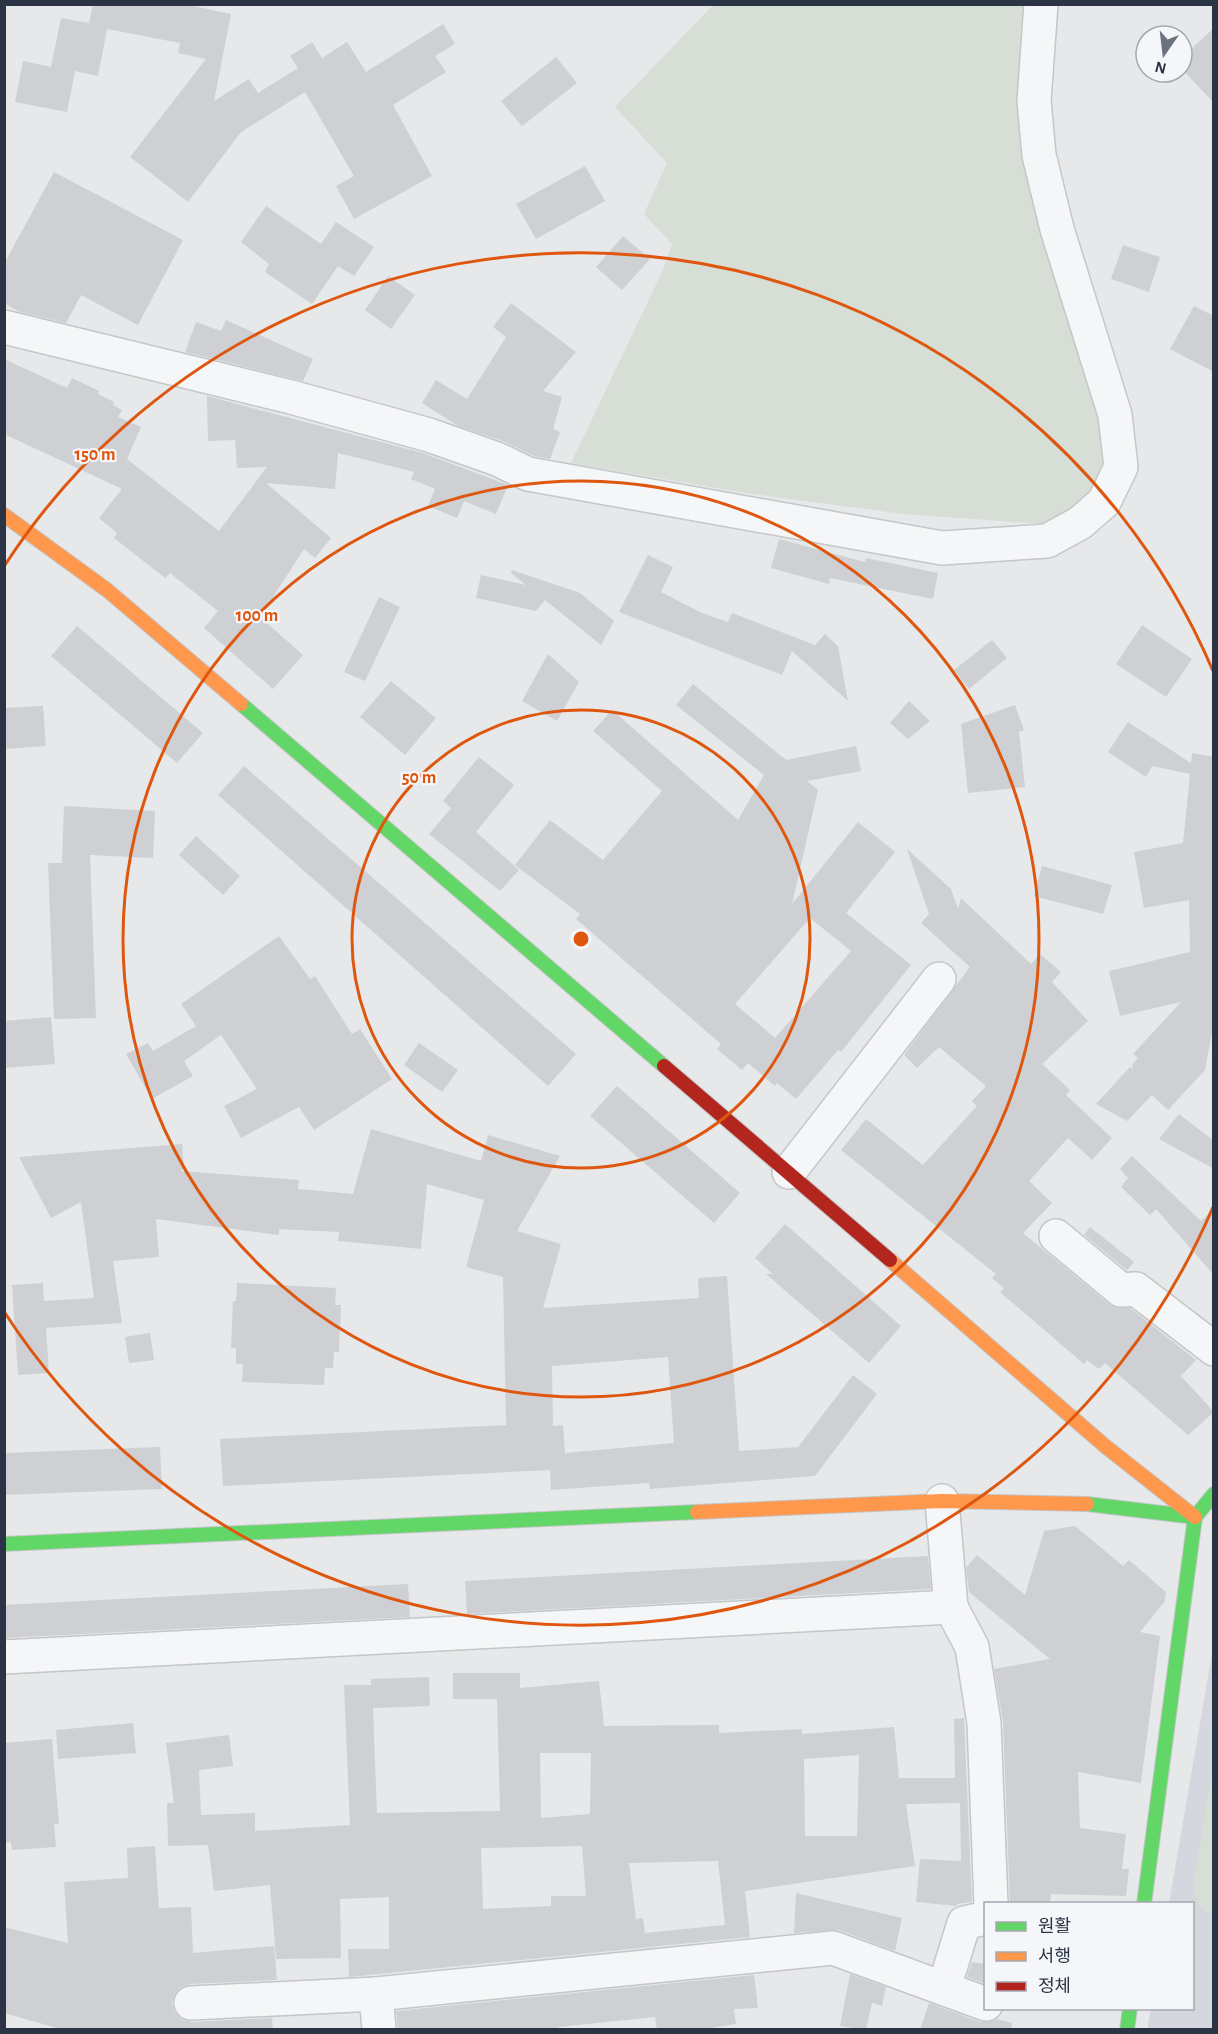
<svg xmlns="http://www.w3.org/2000/svg" width="1218" height="2034" font-family="'Alegreya Sans','Noto Sans KR',sans-serif">
<style>
.built{fill:#d4d7dd}
.green{fill:#d6ded6}
.building{fill:#ced0d3;fill-rule:evenodd}
.lines{fill:none;stroke-linecap:round;stroke-linejoin:round}
.street-casing{stroke:#c4c6c8;stroke-width:36}
.fast-casing{stroke:#c4c6c8;stroke-width:16}
.slow-casing{stroke:#c4c6c8;stroke-width:16}
.jam-casing{stroke:#c4c6c8;stroke-width:16}
.street{stroke:#f5f6f7;stroke-width:33}
.fast{stroke:#63d668;stroke-width:14}
.slow{stroke:#ff974d;stroke-width:14}
.jam{stroke:#b3261e;stroke-width:14}
.ring{fill:none;stroke:#df570f;stroke-width:3}
.centre{fill:#df570f;stroke:#f4f6f9;stroke-width:3}
.ring-label{font-size:18px;text-anchor:middle;font-weight:bold;fill:#df570f;stroke:#f4f6f9;stroke-width:4.5;stroke-linejoin:round;paint-order:stroke}
</style>
<rect width="100%" height="100%" fill="#e6e8ea"/>
<polygon class="built" points="1213,1648 1213,2029 1147,2030 1151,2009 1192,2008 1192,1904 1169,1903"/>
<g class="green">
<polygon points="713,5 1027,5 1020,135 1042,227 1101,402 1105,467 1094,494 1077,511 1042,524 904,514 746,493 571,463 663,270 672,244 644,214 667,163 615,107"/>
<path d="M1213 1765V1915C1197 1910 1194 1897 1194 1881Z"/>
</g>
<g class="building">
<polygon points="93,4 184,4 231,14 214,101 249,79 258,93 298,68 290,56 312,42 322,58 347,42 366,72 443,24 455,44 435,56 446,72 393,105 432,176 354,219 336,186 354,176 305,92 241,132 188,202 130,157 206,59 178,53 180,43 107,29 98,76 75,71 67,112 15,102 23,61 51,67 61,18 89,23"/>
<polygon points="1214,28 1214,103 1182,69 1182,57"/>
<polygon points="556,57 577,83 522,126 501,101"/>
<polygon points="585,166 605,201 536,239 516,204"/>
<polygon points="54,172 183,240 138,325 81,295 66,323 20,312 4,303 4,264"/>
<polygon points="266,206 321,244 336,222 374,247 354,276 338,266 312,304 265,272 269,264 241,242"/>
<polygon points="623,236 650,259 622,290 596,267"/>
<polygon points="1123,245 1160,257 1149,292 1111,279"/>
<polygon points="388,276 415,295 391,329 365,310"/>
<polygon points="511,303 576,352 543,391 562,397 553,429 560,432 550,459 534,456 503,441 458,426 422,403 436,380 467,399 506,337 493,327"/>
<polygon points="1194,306 1214,316 1214,372 1170,349"/>
<polygon points="226,320 313,359 303,381 185,352 196,322 221,331"/>
<polygon points="4,359 67,388 72,378 99,391 98,394 114,402 113,405 122,410 118,417 141,427 127,459 219,531 267,467 237,468 235,440 208,441 207,396 423,453 508,485 496,514 464,501 457,518 428,506 435,489 411,479 414,472 338,453 335,489 266,483 331,538 315,558 304,549 260,617 303,655 273,689 204,628 218,611 170,573 165,578 114,538 117,533 99,518 122,489 4,434"/>
<polygon points="779,539 865,562 866,558 938,573 933,599 830,578 829,584 771,568"/>
<polygon points="648,555 673,567 661,592 702,613 728,622 732,613 815,645 825,634 838,646 848,701 792,651 782,675 619,612"/>
<polygon points="512,570 580,593 614,621 601,645 545,600 536,611 476,598 481,575 526,585 511,573"/>
<polygon points="379,597 400,607 365,681 344,672"/>
<polygon points="1142,625 1192,659 1166,697 1116,664"/>
<polygon points="77,626 203,733 177,763 51,656"/>
<polygon points="992,640 1007,658 969,689 954,670"/>
<polygon points="548,654 579,682 557,721 522,701"/>
<polygon points="391,681 436,718 405,755 360,717"/>
<path d="M693 684 786 760 856 746 861 771 807 781 818 790 792 904 858 822 895 852 846 913 911 965 841 1052 838 1050 796 1099 777 1083 775 1086 748 1063 742 1070 717 1049 721 1044 576 919 580 914 515 865 550 820 603 860 662 791 593 731 612 710 738 820 764 775 676 705ZM810 918 851 951 775 1038 735 1004Z"/>
<polygon points="909,701 930,721 908,739 890,723"/>
<polygon points="1015,705 1024,730 1019,732 1025,787 968,793 961,724"/>
<polygon points="43,706 46,746 4,749 4,708"/>
<polygon points="1128,722 1191,763 1192,753 1214,757 1214,1021 1205,1070 1168,1110 1152,1095 1127,1121 1096,1104 1130,1067 1133,1070 1132,1065 1138,1058 1133,1054 1181,1002 1120,1016 1109,971 1190,952 1189,900 1144,908 1134,852 1183,843 1190,774 1152,766 1146,777 1108,752"/>
<polygon points="479,757 514,785 476,832 519,870 500,891 429,834 451,808 443,801"/>
<polygon points="244,766 576,1054 548,1086 218,795"/>
<polygon points="64,806 155,811 153,858 90,855 96,1018 54,1019 48,863 62,863"/>
<polygon points="196,836 240,876 223,895 179,855"/>
<polygon points="907,849 951,889 958,909 961,898 1031,964 1040,954 1061,972 1052,982 1088,1021 1042,1064 1070,1090 1066,1095 1112,1138 1092,1160 1068,1138 1029,1181 1052,1203 1023,1233 1109,1304 1130,1308 1196,1360 1181,1376 1214,1412 1188,1435 1105,1363 1099,1369 1087,1360 1084,1364 1000,1292 1004,1288 992,1278 996,1274 841,1150 866,1119 923,1165 977,1106 972,1101 986,1086 939,1047 917,1068 904,1055 970,967 921,923 929,914"/>
<polygon points="1042,866 1112,885 1103,914 1034,896"/>
<polygon points="279,936 310,979 315,976 352,1034 360,1029 392,1079 314,1130 299,1107 241,1138 224,1106 257,1089 221,1035 184,1061 193,1076 152,1099 126,1054 148,1043 153,1051 196,1026 181,1004"/>
<polygon points="51,1017 55,1064 4,1068 4,1021"/>
<polygon points="419,1043 458,1070 442,1092 404,1065"/>
<polygon points="617,1086 740,1193 714,1223 590,1116"/>
<polygon points="1179,1114 1214,1141 1214,1169 1159,1139"/>
<path d="M371 1129 481 1161 488 1135 560 1156 517 1231 561 1244 543 1308 699 1298 698 1278 727 1276 739 1451 798 1447 853 1375 877 1394 815 1476 650 1489 649 1483 551 1490 550 1470 223 1486 220 1439 506 1425 503 1277 466 1267 484 1200 427 1184 421 1249 338 1241 339 1232 279 1229V1235L156 1219 159 1257 113 1261 122 1323 46 1328 49 1373 18 1375 12 1285 43 1283 44 1301 94 1298 81 1202 51 1218 19 1157 182 1144 184 1169 180 1171 299 1180 298 1189 353 1194ZM668 1357 674 1443 565 1453 563 1425 553 1426 552 1366Z"/>
<polygon points="1132,1156 1201,1221 1214,1209 1214,1275 1156,1209 1150,1215 1121,1187 1128,1178 1120,1169"/>
<polygon points="785,1224 901,1326 869,1363 766,1274 773,1274 755,1258"/>
<polygon points="1090,1227 1134,1262 1127,1270 1084,1235"/>
<polygon points="237,1283 336,1288 335,1305 341,1305 339,1352 334,1352 333,1368 325,1368 324,1385 242,1382 243,1364 236,1364 236,1348 231,1348 233,1301 236,1301"/>
<polygon points="150,1333 154,1360 129,1363 125,1337"/>
<polygon points="160,1447 162,1489 4,1495 4,1453"/>
<polygon points="1075,1526 1123,1566 1129,1560 1166,1592 1165,1601 1140,1632 1160,1636 1141,1783 1078,1772 1080,1828 1126,1834 1122,1869 1129,1869 1126,1896 1051,1894 1050,1904 1010,1904 1003,1722 994,1669 1050,1659 969,1592 966,1568 977,1555 1025,1595 1044,1531"/>
<polygon points="928,1556 931,1589 467,1614 465,1581"/>
<polygon points="408,1584 410,1617 4,1638 4,1605"/>
<path d="M453 1673H520V1688L599 1681 604 1726 719 1725V1733L802 1729V1734L894 1727 899 1778H955L954 1719 964 1718 972 1902 957 1904V1906L916 1902 920 1859 961 1861 960 1803 906 1804 915 1866 745 1891 750 1937 349 1977 348 1949H389V1897L340 1899 341 1958 276 1959 270 1885 214 1891 208 1845 168 1846 167 1803H174L166 1743 229 1735 233 1766 199 1770 201 1815 255 1813V1831L350 1825 344 1685H371V1679L429 1677 430 1706 373 1708 377 1813 500 1811 497 1699H453ZM540 1753H591L590 1814 541 1818ZM859 1755 857 1836H805L804 1759ZM582 1846 586 1896H551V1906L483 1909 481 1848ZM718 1861 725 1925 645 1933 643 1918 636 1919 629 1863Z"/>
<polygon points="133,1723 136,1753 58,1759 56,1730"/>
<polygon points="52,1739 59,1824 54,1824 56,1847 12,1850 11,1842 4,1843 4,1743"/>
<polygon points="155,1846 159,1908 191,1907 193,1953 274,1946 277,1980 190,1984 181,1987 175,1994 172,2003 175,2013 182,2019 192,2022 272,2018 273,2030 64,2030 4,2013 4,1927 68,1943 64,1882 128,1878 127,1848"/>
<polygon points="796,1893 902,1918 895,1951 839,1930 794,1933"/>
<polygon points="972,1962 986,1964 986,1984 967,1977"/>
<polygon points="850,1974 886,1987 882,2006 872,2003 866,2030 840,2026"/>
<polygon points="754,1975 758,2008 734,2009 736,2024 697,2030 657,2030 655,2017 558,2027 559,2030 398,2030 396,2011"/>
<polygon points="929,2003 980,2022 989,2022 997,2019 1012,2023 1011,2030 920,2030"/>
</g>
<g class="lines">
<g class="street-casing">
<g id="street">
<polyline points="4,327 291,397 429,435 497,459 528,474 942,548 1047,541 1080,523 1104,502 1121,467 1115,415 1057,229 1039,155 1034,101 1041,4"/>
<polyline points="789,1172 939,979"/>
<polyline points="1056,1236 1121,1290 1136,1289 1214,1349"/>
<polyline points="942,1501 951,1607 972,1647 984,1723 991,1904"/>
<polyline points="4,1657 951,1607"/>
<polyline points="944,1988 964,1923 986,1918"/>
<polyline points="376,1994 379,2030"/>
<polyline points="191,2003 376,1994 833,1948 986,2004"/>
</g>
</g>
<g class="fast-casing">
<g id="fast">
<polyline points="241,704 664,1066"/>
<polyline points="1087,1504 1195,1517"/>
<polyline points="4,1544 697,1512"/>
<polyline points="1144,1904 1195,1517 1214,1494"/>
<polyline points="1127,2030 1130,2008"/>
</g>
</g>
<g class="slow-casing">
<g id="slow">
<polyline points="4,515 107,590 241,704"/>
<polyline points="890,1260 1105,1446 1195,1517"/>
<polyline points="697,1512 942,1501 1087,1504"/>
</g>
</g>
<g class="jam-casing">
<polyline id="jam" points="664,1066 890,1260"/>
</g>
<use href="#street" class="street"/>
<use href="#fast" class="fast"/>
<use href="#slow" class="slow"/>
<use href="#jam" class="jam"/>
</g>
<g class="ring">
<circle cx="581" cy="939" r="229"/>
<circle cx="581" cy="939" r="458"/>
<path d="M1213 1207A687 687 0 0 1 5 1313M5 565A687 687 0 0 1 1213 671"/>
</g>
<circle cx="581" cy="939" r="9" class="centre"/>
<g class="ring-label">
<text x="95" y="460">150 m</text>
<text x="257" y="621">100 m</text>
<text x="419" y="783">50 m</text>
</g>
<rect width="1218" height="2034" fill="none" stroke="#2b3445" stroke-width="12"/>
<rect x="984" y="1902" width="210" height="108" fill="#f4f6f9" stroke="#a4a8b1" stroke-width="1.5"/>
<rect x="996" y="1922" width="30" height="9" fill="#63d668" stroke="#a4a8b1" stroke-width="1.5"/>
<text x="1038" y="1932" font-size="18" fill="#2b3445">원활</text>
<rect x="996" y="1952" width="30" height="9" fill="#ff974d" stroke="#a4a8b1" stroke-width="1.5"/>
<text x="1038" y="1962" font-size="18" fill="#2b3445">서행</text>
<rect x="996" y="1982" width="30" height="9" fill="#b3261e" stroke="#a4a8b1" stroke-width="1.5"/>
<text x="1038" y="1992" font-size="18" fill="#2b3445">정체</text>
<g transform="translate(1164 54) rotate(194)"><circle r="28" fill="#f4f6f9" stroke="#a4a8b1" stroke-width="1.5"/>
<path d="M0-4.5L10 22L0 15L-10 22Z" fill="#6c737f"/>
<text y="-9" font-size="16" font-weight="bold" text-anchor="middle" fill="#2b3445">N</text>
</g>
</svg>
